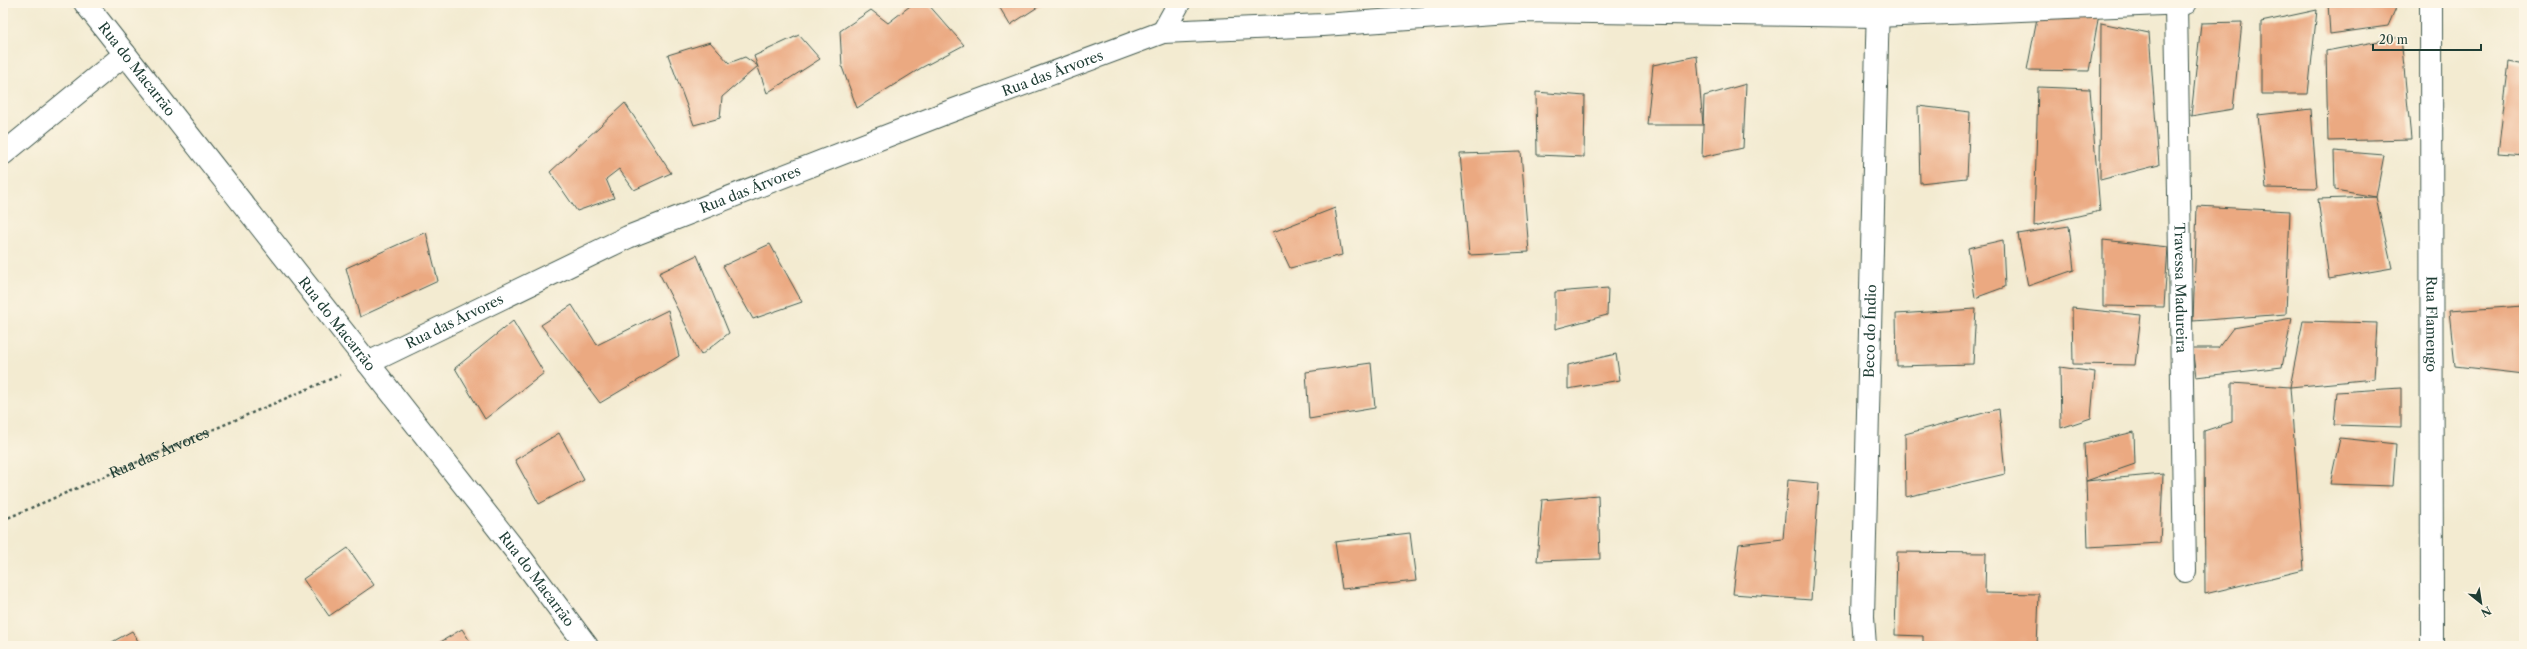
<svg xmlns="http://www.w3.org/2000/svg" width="2527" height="649" font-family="'Libre Caslon Text',serif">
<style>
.building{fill:#eba981}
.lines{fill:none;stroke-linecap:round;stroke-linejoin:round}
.minor-casing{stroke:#3f574c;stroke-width:24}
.path{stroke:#3f574c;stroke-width:2.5;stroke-dasharray:3 3;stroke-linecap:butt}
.minor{stroke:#fff;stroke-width:22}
.labels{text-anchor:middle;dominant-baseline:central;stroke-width:3.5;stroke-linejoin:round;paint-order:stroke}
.street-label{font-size:14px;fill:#1f3d34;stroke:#fcf5e5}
</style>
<rect width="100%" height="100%" fill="#fcf5e5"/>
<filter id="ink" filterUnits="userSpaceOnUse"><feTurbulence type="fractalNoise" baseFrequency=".025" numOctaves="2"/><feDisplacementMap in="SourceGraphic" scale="8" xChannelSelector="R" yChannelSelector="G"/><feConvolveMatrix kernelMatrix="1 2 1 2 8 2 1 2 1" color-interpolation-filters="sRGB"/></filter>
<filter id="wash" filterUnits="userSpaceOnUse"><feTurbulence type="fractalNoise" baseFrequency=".012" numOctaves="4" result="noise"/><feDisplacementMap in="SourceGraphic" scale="16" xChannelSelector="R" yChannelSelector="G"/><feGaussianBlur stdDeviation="0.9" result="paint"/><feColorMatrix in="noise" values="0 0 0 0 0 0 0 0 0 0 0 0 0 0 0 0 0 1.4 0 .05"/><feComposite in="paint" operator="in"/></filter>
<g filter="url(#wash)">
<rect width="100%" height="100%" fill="#f3ebd1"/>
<g id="blocks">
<g class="building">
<polygon points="914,3 927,3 964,45 921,68 857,108 842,67 840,31 871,10 888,23"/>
<polygon points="997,3 1044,3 1010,25"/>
<polygon points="2328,3 2398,3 2388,26 2330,34"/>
<polygon points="2317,10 2308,94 2261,94 2261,22"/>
<polygon points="2038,13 2099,14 2089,71 2027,70"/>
<polygon points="2242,22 2233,109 2191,116 2201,23"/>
<polygon points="2101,23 2149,33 2159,165 2100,180"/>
<polygon points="799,35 820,59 767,93 754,56"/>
<polygon points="2401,37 2411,139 2328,141 2326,51"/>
<polygon points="710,42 729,63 745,57 758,66 722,97 720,118 694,125 668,55"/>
<polygon points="1697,56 1703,125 1647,125 1653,65"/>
<polygon points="2509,62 2524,65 2524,155 2498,153"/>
<polygon points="1746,84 1743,148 1702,157 1704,96"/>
<polygon points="2038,87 2090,89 2100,211 2034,226"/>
<polygon points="1536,92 1585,96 1584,157 1537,155"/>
<polygon points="625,103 671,173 634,190 619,169 606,179 614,198 577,211 550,172"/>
<polygon points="1918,106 1970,112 1967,178 1920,183"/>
<polygon points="2311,109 2317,189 2266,188 2258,115"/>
<polygon points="2334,151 2384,155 2376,197 2335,190"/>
<polygon points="1521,152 1529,252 1469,255 1460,154"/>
<polygon points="2376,197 2392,268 2329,279 2318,199"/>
<polygon points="2197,206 2290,211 2286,314 2193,321"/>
<polygon points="1335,208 1342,255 1290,268 1273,232"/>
<polygon points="2069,226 2074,270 2028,286 2018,234"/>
<polygon points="426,232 438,281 360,317 346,268"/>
<polygon points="2003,240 2005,287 1975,298 1968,248"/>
<polygon points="2103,240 2168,247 2164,307 2103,306"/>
<polygon points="770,244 802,302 753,319 723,266"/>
<polygon points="697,255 729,333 701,355 659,273"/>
<polygon points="1608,288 1607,315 1555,329 1555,292"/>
<polygon points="572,305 597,345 668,310 679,356 600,403 541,325"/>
<polygon points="2524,306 2524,374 2455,366 2449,311"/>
<polygon points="2072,308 2141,315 2135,365 2073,364"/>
<polygon points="1976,309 1973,364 1897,366 1896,314"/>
<polygon points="2292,318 2282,367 2196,377 2192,348 2218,348 2233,328"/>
<polygon points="513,321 544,373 485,419 455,368"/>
<polygon points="2303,321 2377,323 2374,379 2290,387 2304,570 2205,594 2204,431 2232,422 2232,383 2290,387"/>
<polygon points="1616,354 1620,380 1568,389 1568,365"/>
<polygon points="1371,363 1375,408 1309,419 1306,372"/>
<polygon points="2060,367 2095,372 2091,418 2061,428"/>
<polygon points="2401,388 2401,427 2334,425 2337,392"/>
<polygon points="1999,409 2005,474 1906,497 1905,434"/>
<polygon points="2134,432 2135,464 2086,481 2163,474 2160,543 2088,547 2086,481 2084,444"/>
<polygon points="559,433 584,480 539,504 515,460"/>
<polygon points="2340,438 2396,444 2393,486 2330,484"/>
<polygon points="1788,480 1819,483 1811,600 1733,594 1739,544 1783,539"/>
<polygon points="1598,495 1600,559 1537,561 1542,500"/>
<polygon points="1410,533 1416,581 1342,589 1335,542"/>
<polygon points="348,548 374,585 329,616 303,579"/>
<polygon points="1897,552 1986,553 1985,593 2039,594 2037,646 1923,646 1923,636 1895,635"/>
<polygon points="462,629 473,646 434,646"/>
<polygon points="132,631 141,646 105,646"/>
</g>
</g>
</g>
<g filter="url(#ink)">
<use href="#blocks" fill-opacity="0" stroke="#3f574c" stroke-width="1"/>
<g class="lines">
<g class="minor-casing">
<g id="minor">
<path id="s2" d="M85 3 522 559 587 646"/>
<path id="s3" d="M2431 3 2432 646"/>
<path id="s4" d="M2176 4 2185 571"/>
<polyline points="1163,32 1179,3"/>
<polyline points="3,154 125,54"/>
<path id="s5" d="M368 363 628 237 943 114 1163 32 1323 25 1523 11 1876 16 2186 3"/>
<path id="s6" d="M1865 646 1863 617 1878 3"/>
</g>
</g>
<path class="path" id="s1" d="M3 520 340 375"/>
<use href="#minor" class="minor"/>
</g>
</g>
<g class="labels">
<g class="street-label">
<text stroke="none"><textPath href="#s2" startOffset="84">Rua do Macarrão</textPath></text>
<text stroke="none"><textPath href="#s5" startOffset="744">Rua das Árvores</textPath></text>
<text stroke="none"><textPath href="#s5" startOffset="420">Rua das Árvores</textPath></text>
<text stroke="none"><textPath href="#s4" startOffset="284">Travessa Madureira</textPath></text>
<text stroke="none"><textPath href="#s5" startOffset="96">Rua das Árvores</textPath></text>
<text stroke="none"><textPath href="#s2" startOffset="408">Rua do Macarrão</textPath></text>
<text stroke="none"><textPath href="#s3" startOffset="321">Rua Flamengo</textPath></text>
<text stroke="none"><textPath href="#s6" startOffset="315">Beco do Índio</textPath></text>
<text stroke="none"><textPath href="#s1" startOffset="170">Rua das Árvores</textPath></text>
<text stroke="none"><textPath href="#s2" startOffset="732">Rua do Macarrão</textPath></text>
</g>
</g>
<rect width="2527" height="649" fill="none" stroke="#fcf5e5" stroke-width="16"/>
<g transform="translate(2481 603) rotate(150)" stroke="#fcf5e5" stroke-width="3" paint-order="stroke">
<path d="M0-3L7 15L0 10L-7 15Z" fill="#1f3d34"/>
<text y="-6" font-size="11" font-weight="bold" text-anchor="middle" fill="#1f3d34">N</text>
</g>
<path d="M2373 44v6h108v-6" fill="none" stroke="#1f3d34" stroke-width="2"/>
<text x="2379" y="44" font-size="12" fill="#1f3d34" stroke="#fcf5e5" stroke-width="3" paint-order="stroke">20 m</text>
</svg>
